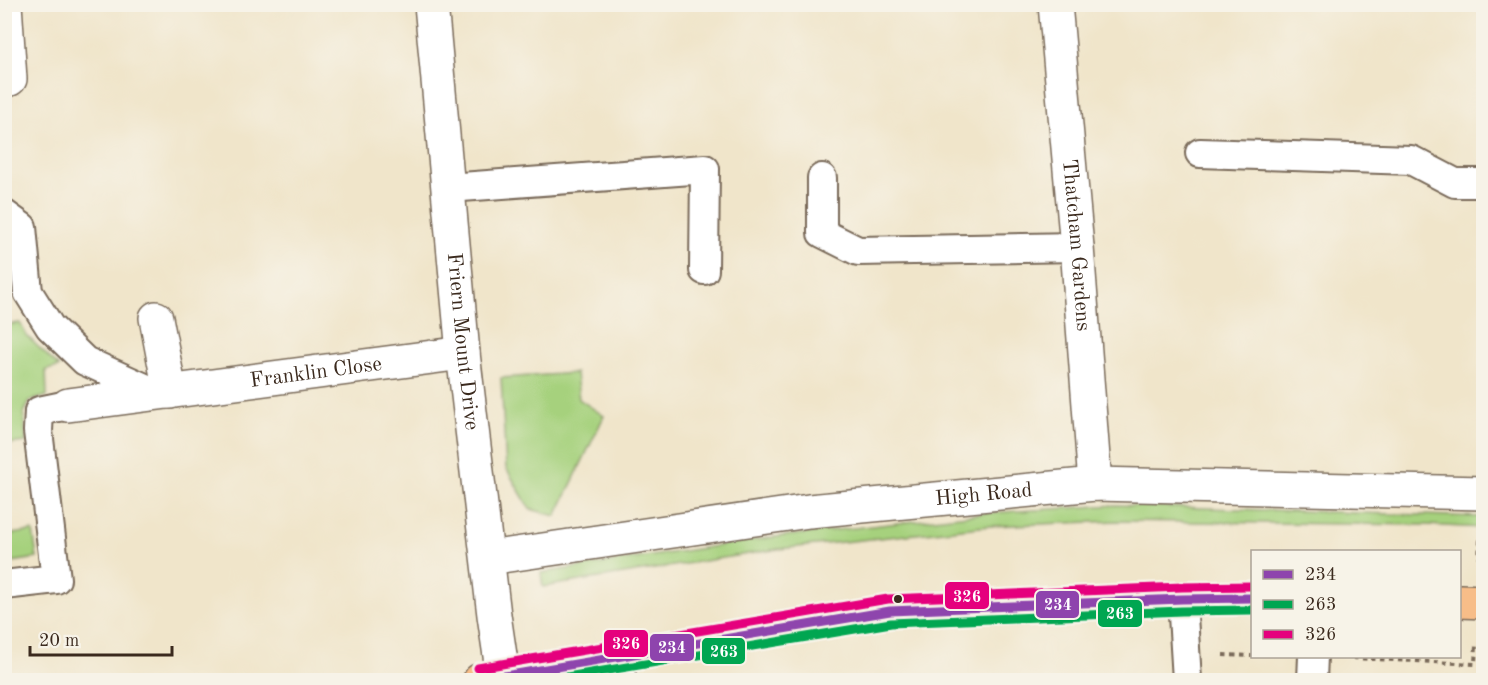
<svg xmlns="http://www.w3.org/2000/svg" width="1488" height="685" font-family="'Old Standard TT',serif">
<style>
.green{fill:#a6d17d;stroke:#707e4e;stroke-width:1.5}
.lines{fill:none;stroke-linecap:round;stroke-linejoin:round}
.lane-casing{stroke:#7a6b5a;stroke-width:32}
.street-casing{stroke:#7a6b5a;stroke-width:36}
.primary-casing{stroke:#7a6b5a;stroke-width:36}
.path{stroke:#7a6b5a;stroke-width:4;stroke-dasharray:4.5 4.5;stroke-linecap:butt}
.lane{stroke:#fff;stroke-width:28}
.street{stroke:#fff;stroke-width:33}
.primary{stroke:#f7bd88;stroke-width:33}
.bus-1-casing{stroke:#f7f3e8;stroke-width:14}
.bus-2-casing{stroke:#f7f3e8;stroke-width:14}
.bus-3-casing{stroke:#f7f3e8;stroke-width:14}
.bus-1{stroke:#8e44ad;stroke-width:9}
.bus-2{stroke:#00a651;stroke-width:9}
.bus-3{stroke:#e5007d;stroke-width:9}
.bus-dot{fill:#3b2a1e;stroke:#f7f3e8;stroke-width:2}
.labels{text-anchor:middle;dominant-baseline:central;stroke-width:6;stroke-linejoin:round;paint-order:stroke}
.street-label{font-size:21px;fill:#3b2a1e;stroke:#f7f3e8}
.line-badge{stroke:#f7f3e8;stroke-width:2}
.badge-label{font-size:16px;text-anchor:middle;font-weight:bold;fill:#fff}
</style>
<rect width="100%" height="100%" fill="#f7f3e8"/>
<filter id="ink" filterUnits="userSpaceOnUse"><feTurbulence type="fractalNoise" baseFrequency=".0167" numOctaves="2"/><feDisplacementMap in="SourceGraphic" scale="12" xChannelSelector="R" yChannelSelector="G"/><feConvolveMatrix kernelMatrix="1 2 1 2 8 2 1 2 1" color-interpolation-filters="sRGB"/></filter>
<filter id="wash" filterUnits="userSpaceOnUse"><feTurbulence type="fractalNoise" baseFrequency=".008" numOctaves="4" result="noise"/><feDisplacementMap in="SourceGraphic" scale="24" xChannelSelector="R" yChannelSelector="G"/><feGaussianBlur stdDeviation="1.35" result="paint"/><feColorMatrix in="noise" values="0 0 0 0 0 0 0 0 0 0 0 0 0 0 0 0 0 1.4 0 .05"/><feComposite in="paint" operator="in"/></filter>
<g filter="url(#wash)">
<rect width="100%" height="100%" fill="#f0e5ca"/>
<g class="green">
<polygon points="20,323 27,336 59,367 46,370 47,396 30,401 24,413 26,442 7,444 4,424 4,325"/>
<polygon points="576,373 579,399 604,416 556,516 530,509 506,468 501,378"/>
<polygon points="1116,505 1483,517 1483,528 1425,525 1118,521 989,526 779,549 543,587 541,573 775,537 986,513"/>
<polygon points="33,531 37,558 5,563 5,535"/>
</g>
</g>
<g filter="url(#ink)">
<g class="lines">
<g class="lane-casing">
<g id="lane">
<polyline points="1200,153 1411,160 1455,183 1484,183"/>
<polyline points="822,178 822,233 858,251 1077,247"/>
<polyline points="448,188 705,169 704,270"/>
<polyline points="4,214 22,227 28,292 50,327 85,361 156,393"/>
<polyline points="4,585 56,579 38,431 39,411 68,405"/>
<polyline points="1182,599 1187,680"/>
<polyline points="618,657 622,680"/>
<polyline points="1312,680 1313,656"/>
</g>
</g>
<g class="street-casing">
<g id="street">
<polyline points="5,4 10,79"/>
<path id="s1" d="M431 4 463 353 494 615 503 676"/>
<path id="s2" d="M1055 4 1077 247 1095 484"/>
<polyline points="156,318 170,392"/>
<path id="s3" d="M68 405 463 353"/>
<path id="s4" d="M488 558 809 511 1095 484 1484 493"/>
</g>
</g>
<g class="primary-casing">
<g id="primary">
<polyline points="1460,601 1484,602"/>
<polyline points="480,680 890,611 1182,599 1252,598"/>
</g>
</g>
<g class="path">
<polyline points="1479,562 1480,539 1484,539"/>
<polyline points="1223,655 1252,656"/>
<polyline points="1353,658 1475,664 1476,644"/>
</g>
<use href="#lane" class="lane"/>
<use href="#street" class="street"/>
<use href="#primary" class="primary"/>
<g class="bus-1-casing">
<polyline id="bus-1" points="480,680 890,611 1182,599 1252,598"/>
</g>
<g class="bus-2-casing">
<polyline id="bus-2" points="549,680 891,623 1182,611 1252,610"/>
</g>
<g class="bus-3-casing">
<polyline id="bus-3" points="478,668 888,599 1182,587 1252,586"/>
</g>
<use href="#bus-1" class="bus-1"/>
<use href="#bus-2" class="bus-2"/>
<use href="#bus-3" class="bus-3"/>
</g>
</g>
<circle class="bus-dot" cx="898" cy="599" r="5"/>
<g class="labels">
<g class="street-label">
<text stroke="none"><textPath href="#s2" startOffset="242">Thatcham Gardens</textPath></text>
<text stroke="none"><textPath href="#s1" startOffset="339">Friern Mount Drive</textPath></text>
<text stroke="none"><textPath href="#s3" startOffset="250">Franklin Close</textPath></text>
<text stroke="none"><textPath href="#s4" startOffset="500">High Road</textPath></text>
</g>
</g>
<g class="line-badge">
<rect x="944" y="581" width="46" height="29" rx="6" fill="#e5007d"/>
<rect x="1035" y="590" width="45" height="29" rx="6" fill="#8e44ad"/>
<rect x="1097" y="599" width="46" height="29" rx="6" fill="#00a651"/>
<rect x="603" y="629" width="46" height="29" rx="6" fill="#e5007d"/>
<rect x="649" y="633" width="46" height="29" rx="6" fill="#8e44ad"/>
<rect x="701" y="637" width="45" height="28" rx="6" fill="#00a651"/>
</g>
<g class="badge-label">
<text x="967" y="602">326</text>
<text x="1058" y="610">234</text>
<text x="1120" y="619">263</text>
<text x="626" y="649">326</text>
<text x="672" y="653">234</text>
<text x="724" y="657">263</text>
</g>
<rect width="1488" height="685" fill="none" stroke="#f7f3e8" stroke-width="24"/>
<rect x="1251" y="550" width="210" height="108" fill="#f7f3e8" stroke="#aca397" stroke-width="1.5"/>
<rect x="1263" y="570" width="30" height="9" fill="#8e44ad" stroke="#aca397" stroke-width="1.5"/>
<text x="1305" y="580" font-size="18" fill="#3b2a1e">234</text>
<rect x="1263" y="600" width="30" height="9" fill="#00a651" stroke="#aca397" stroke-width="1.5"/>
<text x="1305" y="610" font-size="18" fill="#3b2a1e">263</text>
<rect x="1263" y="630" width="30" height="9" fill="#e5007d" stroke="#aca397" stroke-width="1.5"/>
<text x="1305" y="640" font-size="18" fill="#3b2a1e">326</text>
<path d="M30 646v9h142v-9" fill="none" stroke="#3b2a1e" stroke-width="3"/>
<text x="39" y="646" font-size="18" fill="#3b2a1e" stroke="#f7f3e8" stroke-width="4.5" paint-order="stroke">20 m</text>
</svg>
